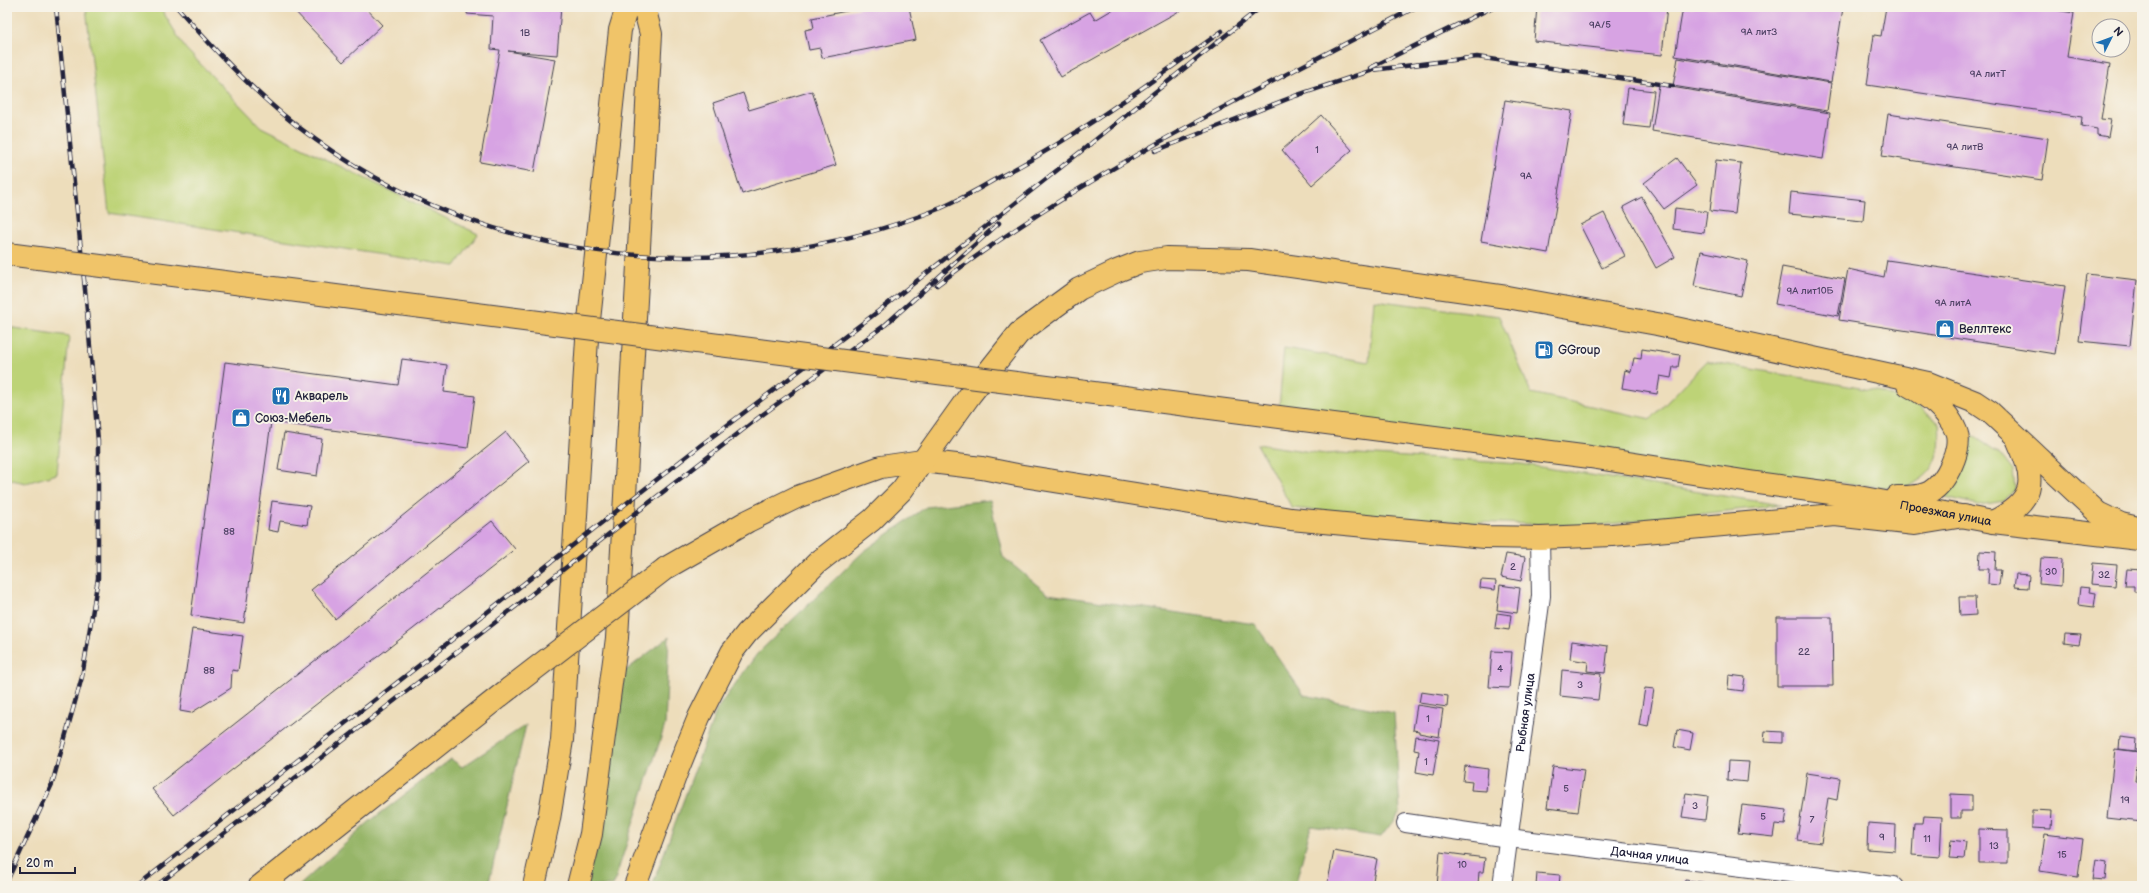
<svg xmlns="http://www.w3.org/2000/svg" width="2149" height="893" font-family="'Balsamiq Sans',sans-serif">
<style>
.green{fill:#bdd377;stroke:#707a59}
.forest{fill:#96b568;stroke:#5c6c52}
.building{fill:#d7a3e3}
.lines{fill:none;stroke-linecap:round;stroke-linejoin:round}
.minor-casing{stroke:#403e4e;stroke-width:20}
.major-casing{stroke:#403e4e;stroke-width:24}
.minor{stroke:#fff;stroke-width:18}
.major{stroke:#f0c469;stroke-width:22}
.rail-casing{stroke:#22223b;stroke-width:4.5}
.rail{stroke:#f7f3e8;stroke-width:3;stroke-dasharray:9;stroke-linecap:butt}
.major-bridge-casing{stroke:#403e4e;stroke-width:24;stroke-linecap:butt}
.major-bridge{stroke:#f0c469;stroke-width:22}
.labels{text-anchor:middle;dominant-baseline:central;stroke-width:4;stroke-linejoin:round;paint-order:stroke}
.number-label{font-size:10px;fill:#4f4265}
.poi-label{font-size:12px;fill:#22223b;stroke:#f7f3e8;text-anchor:start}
.street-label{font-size:12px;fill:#22223b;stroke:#f7f3e8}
</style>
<rect width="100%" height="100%" fill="#f7f3e8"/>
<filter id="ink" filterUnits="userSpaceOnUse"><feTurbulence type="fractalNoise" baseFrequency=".025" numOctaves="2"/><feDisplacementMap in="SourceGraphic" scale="8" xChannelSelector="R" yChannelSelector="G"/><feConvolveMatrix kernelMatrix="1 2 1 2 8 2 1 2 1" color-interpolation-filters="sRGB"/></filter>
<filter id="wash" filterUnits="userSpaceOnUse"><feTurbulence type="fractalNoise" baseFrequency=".012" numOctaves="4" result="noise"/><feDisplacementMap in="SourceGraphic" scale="16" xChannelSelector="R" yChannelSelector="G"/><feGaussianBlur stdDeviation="0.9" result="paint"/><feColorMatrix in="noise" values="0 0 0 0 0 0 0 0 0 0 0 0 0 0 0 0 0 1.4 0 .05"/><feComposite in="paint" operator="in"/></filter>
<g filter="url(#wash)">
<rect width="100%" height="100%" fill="#edddbb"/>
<g class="green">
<polygon points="86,7 160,7 185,48 261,127 478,234 455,266 109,213"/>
<path d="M1374 300 1499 316 1531 393 1651 419 1707 361 1882 392 1919 407 1939 423C1942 453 1937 476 1905 487 1896 490 1881 486 1871 486L1549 452 1279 408 1284 348 1369 362Z"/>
<polygon points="7,327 69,336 57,474 26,483 7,479"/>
<polygon points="1972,435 1999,453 2013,471 2015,489 2004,501 1979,505 1942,496 1961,473"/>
<polygon points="1257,444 1325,454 1341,453 1521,464 1781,505 1591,526 1413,520 1292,508"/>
</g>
<g class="forest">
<polygon points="990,500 1003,557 1048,594 1255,624 1304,695 1394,713 1400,812 1381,837 1311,826 1295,886 652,886 717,709 757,654 863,552 926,507"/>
<polygon points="669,637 665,725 613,886 584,886 620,675"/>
<polygon points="526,725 488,886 299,886 369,822 451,759 462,767"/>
</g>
<g id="blocks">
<g class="building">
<polygon points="291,7 365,7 382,25 343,62"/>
<polygon points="468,7 561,7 557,55 508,51 555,59 534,172 480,162 500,50 491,49 493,16 467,14"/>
<polygon points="866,7 909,7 916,40 822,58 820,48 809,50 805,30 814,28 812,18"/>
<polygon points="1117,7 1180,7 1181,10 1061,77 1040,40 1090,12 1095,20"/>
<polygon points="1537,7 1568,10 1569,7 1667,7 1662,55 1534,41"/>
<polygon points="1683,7 1843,8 1831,82 1675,56"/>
<polygon points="1886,7 2036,7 2074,13 2067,57 2110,64 2101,119 2111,120 2108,137 2097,135 2097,129 2081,126 2082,117 1867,85 1874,35 1881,36"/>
<polygon points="1678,58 1831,83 1827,111 1673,86"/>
<polygon points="1659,85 1830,113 1823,159 1652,131"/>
<polygon points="1628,88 1654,91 1649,128 1623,125"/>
<polygon points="812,91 836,165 742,194 713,103 743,93 749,110"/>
<polygon points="1505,100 1572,111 1548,253 1481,241"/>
<polygon points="1888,114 2048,138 2042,180 1882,156"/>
<polygon points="1321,115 1352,150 1312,185 1282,150"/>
<polygon points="1677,158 1697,185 1664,209 1644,183"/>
<polygon points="1716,160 1741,163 1735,214 1710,211"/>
<polygon points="1791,192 1865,200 1863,221 1789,214"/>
<polygon points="1642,197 1675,257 1656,268 1623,207"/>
<polygon points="1675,208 1707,212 1704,233 1673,229"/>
<polygon points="1604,213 1625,256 1602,268 1580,225"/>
<polygon points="1701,251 1748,261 1741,296 1694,286"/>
<polygon points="1887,260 2065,286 2055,354 1839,320 1848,269 1884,277"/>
<polygon points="1782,267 1845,279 1838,316 1775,304"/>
<polygon points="2087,274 2137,280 2130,346 2079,341"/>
<polygon points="1642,349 1680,355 1678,367 1673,367 1671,378 1660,376 1657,394 1622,388 1625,370 1631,372 1634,358 1641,359"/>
<polygon points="402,359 447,365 444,392 475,396 468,448 271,422 244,623 191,615 225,362 398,385"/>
<polygon points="506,432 529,461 335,619 311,590"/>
<polygon points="284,433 322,439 317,476 278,470"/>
<polygon points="272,501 310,506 307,525 280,521 278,532 268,530"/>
<polygon points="492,521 515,549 512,552 174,815 152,789"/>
<polygon points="1980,551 1996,552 1995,570 2001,570 1999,585 1988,584 1989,569 1979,569"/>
<polygon points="1506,554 1525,557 1521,581 1501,577"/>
<polygon points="2041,558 2062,559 2061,586 2039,584"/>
<polygon points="2093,563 2117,565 2115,586 2091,584"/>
<polygon points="2127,569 2142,570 2142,592 2134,592 2134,586 2125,586"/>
<polygon points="2016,574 2029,575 2028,588 2014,587"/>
<polygon points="1481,580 1496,581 1495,590 1480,588"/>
<polygon points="1500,585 1520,588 1517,613 1497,610"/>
<polygon points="2080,587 2090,588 2089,592 2096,593 2094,607 2078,605"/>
<polygon points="1959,597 1975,597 1976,615 1960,616"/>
<polygon points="1497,613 1511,615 1509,630 1495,628"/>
<polygon points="1777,617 1832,617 1833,686 1777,686"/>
<polygon points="192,629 243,636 238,671 232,670 231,688 191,713 180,711"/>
<polygon points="2065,634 2081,635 2079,645 2064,643"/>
<polygon points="1572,641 1608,646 1605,673 1587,671 1588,662 1570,659"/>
<polygon points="1492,651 1512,652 1509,688 1489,687"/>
<polygon points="1562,670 1601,674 1598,700 1560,696"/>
<polygon points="1729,675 1745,677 1743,691 1728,689"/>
<polygon points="1645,688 1654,689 1648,727 1639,725"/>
<polygon points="1421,692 1448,696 1447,707 1419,703"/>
<polygon points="1417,705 1443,709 1439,737 1419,733 1419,731 1413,730"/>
<polygon points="1677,730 1693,733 1690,750 1674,747"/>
<polygon points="1765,731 1782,732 1782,743 1764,742"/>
<polygon points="1416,736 1439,740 1433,775 1416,772 1419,751 1414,750"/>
<polygon points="2120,737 2136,739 2135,751 2119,749"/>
<polygon points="2115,749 2139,752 2135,781 2142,782 2142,822 2107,818"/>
<polygon points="1728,761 1749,762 1747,782 1727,780"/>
<polygon points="1465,766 1488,769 1486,791 1471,790 1472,782 1463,781"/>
<polygon points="1553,766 1584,770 1578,812 1547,808"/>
<polygon points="1807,773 1840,778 1837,800 1828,798 1821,843 1797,840"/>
<polygon points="1686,793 1708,796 1705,820 1682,817"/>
<polygon points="1951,794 1972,795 1972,811 1961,811 1961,818 1951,818"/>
<polygon points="1742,805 1787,810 1785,825 1775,824 1773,837 1738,833"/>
<polygon points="2032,810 2052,811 2051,829 2032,828"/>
<polygon points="1924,816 1942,817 1940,857 1912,855 1914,823 1923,823"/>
<polygon points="1868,823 1896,825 1895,851 1867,849"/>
<polygon points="1979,829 2008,830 2008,863 1979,863"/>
<polygon points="2045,834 2083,839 2078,877 2040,871"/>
<polygon points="1951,840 1966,842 1964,859 1949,858"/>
<polygon points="1334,851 1377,859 1372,886 1327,886"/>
<polygon points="1440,852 1485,858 1483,872 1479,872 1478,884 1437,886"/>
<polygon points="2096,860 2107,862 2105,880 2093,879"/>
<polygon points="1537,873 1560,875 1559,886 1536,886"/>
<polygon points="1685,880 1716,884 1716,886 1684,886"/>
</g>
</g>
</g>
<g filter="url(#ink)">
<use href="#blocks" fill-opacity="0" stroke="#403e4e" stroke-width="1"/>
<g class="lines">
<g class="minor-casing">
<g id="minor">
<path id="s1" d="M1406 823 1509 838 1894 886"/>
<path id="s2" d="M1502 886 1541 596 1540 538"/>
</g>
</g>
<g class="major-casing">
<g id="major">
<path id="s3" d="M1016 383 1590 457 1750 482 1853 496 1993 522 2139 539"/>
<path d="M1897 497C1908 497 1921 497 1930 492 1946 483 1963 448 1956 431 1947 409 1928 396 1908 385"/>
<path d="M1993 522C2035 500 2037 482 2018 441"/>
<polyline points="666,568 748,521 797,497 881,467 922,461 982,468 1017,475 1291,519 1485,537 1540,538 1612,535 1835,515 1915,524 1964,516"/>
<polyline points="260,886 510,688"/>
<polyline points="534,886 549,819 562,740 587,339 620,30 627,7"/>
<polyline points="578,886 591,834 617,638 651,34 644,7"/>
<polyline points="635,886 677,771 699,717 732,652 747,633 817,563 872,520 902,490 970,395 1019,333 1079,289 1117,271 1140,262 1167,258 1249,260 1507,297 1657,324 1928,383 1975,402 1990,412 2098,513 2121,524 2142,529"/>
</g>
</g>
<use href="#minor" class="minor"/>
<use href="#major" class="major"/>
<g class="rail-casing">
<g id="rail">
<path d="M177 7C209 44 243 81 281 113 465 266 721 296 941 208 959 200 977 190 994 180 1075 138 1148 84 1222 31"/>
<polyline points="1370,68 1493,7"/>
<polyline points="1155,151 1295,96 1373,70 1477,57 1673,86"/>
<path d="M937 285C1084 173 1253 92 1416 7"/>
<polyline points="7,881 52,784 82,677 98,578 98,441 86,299 56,7"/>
<polyline points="137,886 701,445 876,313 1084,149 1261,7"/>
<polyline points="156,886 762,415 885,325 999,223"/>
</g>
</g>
<use href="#rail" class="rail"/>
<g class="major-bridge-casing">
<g id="major-bridge">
<polyline points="7,254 1016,383"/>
<polyline points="510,688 666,568"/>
</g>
</g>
<use href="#major-bridge" class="major-bridge"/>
</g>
</g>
<defs>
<g id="shop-square" transform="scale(1)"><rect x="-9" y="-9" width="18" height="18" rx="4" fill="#1f6fb2" stroke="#f7f3e8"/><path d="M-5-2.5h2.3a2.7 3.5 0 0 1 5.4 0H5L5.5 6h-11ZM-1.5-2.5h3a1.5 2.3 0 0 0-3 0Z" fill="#fff"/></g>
<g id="fuel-square" transform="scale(1)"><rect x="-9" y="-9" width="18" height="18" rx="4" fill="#1f6fb2" stroke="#f7f3e8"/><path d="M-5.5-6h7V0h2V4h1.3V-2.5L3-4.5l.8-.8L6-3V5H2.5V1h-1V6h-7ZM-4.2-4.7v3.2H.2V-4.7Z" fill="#fff"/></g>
<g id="restaurant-square" transform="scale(1)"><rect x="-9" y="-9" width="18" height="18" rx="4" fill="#1f6fb2" stroke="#f7f3e8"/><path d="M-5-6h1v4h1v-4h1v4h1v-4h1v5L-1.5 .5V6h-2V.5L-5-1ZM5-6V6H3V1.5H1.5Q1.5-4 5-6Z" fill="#fff"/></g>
</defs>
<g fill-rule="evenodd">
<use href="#shop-square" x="1945" y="329"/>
<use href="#fuel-square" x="1544" y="350"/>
<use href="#restaurant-square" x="281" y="396"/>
<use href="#shop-square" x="241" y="418"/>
</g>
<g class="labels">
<g class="number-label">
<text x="1600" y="25">9А/5</text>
<text x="1759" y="32">9А литЗ</text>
<text x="525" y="33">1В</text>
<text x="1988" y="74">9А литТ</text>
<text x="1965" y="147">9А литВ</text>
<text x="1317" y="150">1</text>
<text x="1526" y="176">9А</text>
<text x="1810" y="291">9А лит10Б</text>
<text x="1953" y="303">9А литА</text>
<text x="229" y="532">88</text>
<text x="1513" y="567">2</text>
<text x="2051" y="572">30</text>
<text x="2104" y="575">32</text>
<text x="1804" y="652">22</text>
<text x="1500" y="669">4</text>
<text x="209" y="671">88</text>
<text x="1580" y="685">3</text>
<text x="1428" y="719">1</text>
<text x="1426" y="762">1</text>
<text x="1566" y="789">5</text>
<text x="2125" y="800">19</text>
<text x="1695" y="806">3</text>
<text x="1763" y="817">5</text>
<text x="1812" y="820">7</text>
<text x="1882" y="837">9</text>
<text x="1927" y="839">11</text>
<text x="1994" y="846">13</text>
<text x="2062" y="855">15</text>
<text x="1462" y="865">10</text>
</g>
<g class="poi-label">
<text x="1959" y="329">Веллтекс</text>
<text x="1558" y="350">GGroup</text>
<text x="295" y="396">Акварель</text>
<text x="255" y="418">Союз-Мебель</text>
</g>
<g class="street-label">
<text stroke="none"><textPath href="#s3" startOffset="939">Проезжая улица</textPath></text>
<text stroke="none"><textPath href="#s2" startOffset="175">Рыбная улица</textPath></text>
<text stroke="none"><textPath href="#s1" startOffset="246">Дачная улица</textPath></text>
</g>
</g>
<rect width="2149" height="893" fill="none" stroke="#f7f3e8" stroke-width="24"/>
<g transform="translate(2111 38) rotate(48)"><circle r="19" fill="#f7f3e8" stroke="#a29fa3"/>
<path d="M0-3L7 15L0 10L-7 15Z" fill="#1f6fb2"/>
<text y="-6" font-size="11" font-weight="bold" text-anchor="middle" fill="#22223b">N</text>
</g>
<path d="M20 867v6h55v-6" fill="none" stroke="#22223b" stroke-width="2"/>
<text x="26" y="867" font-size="12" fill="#22223b" stroke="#f7f3e8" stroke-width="3" paint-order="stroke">20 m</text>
</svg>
